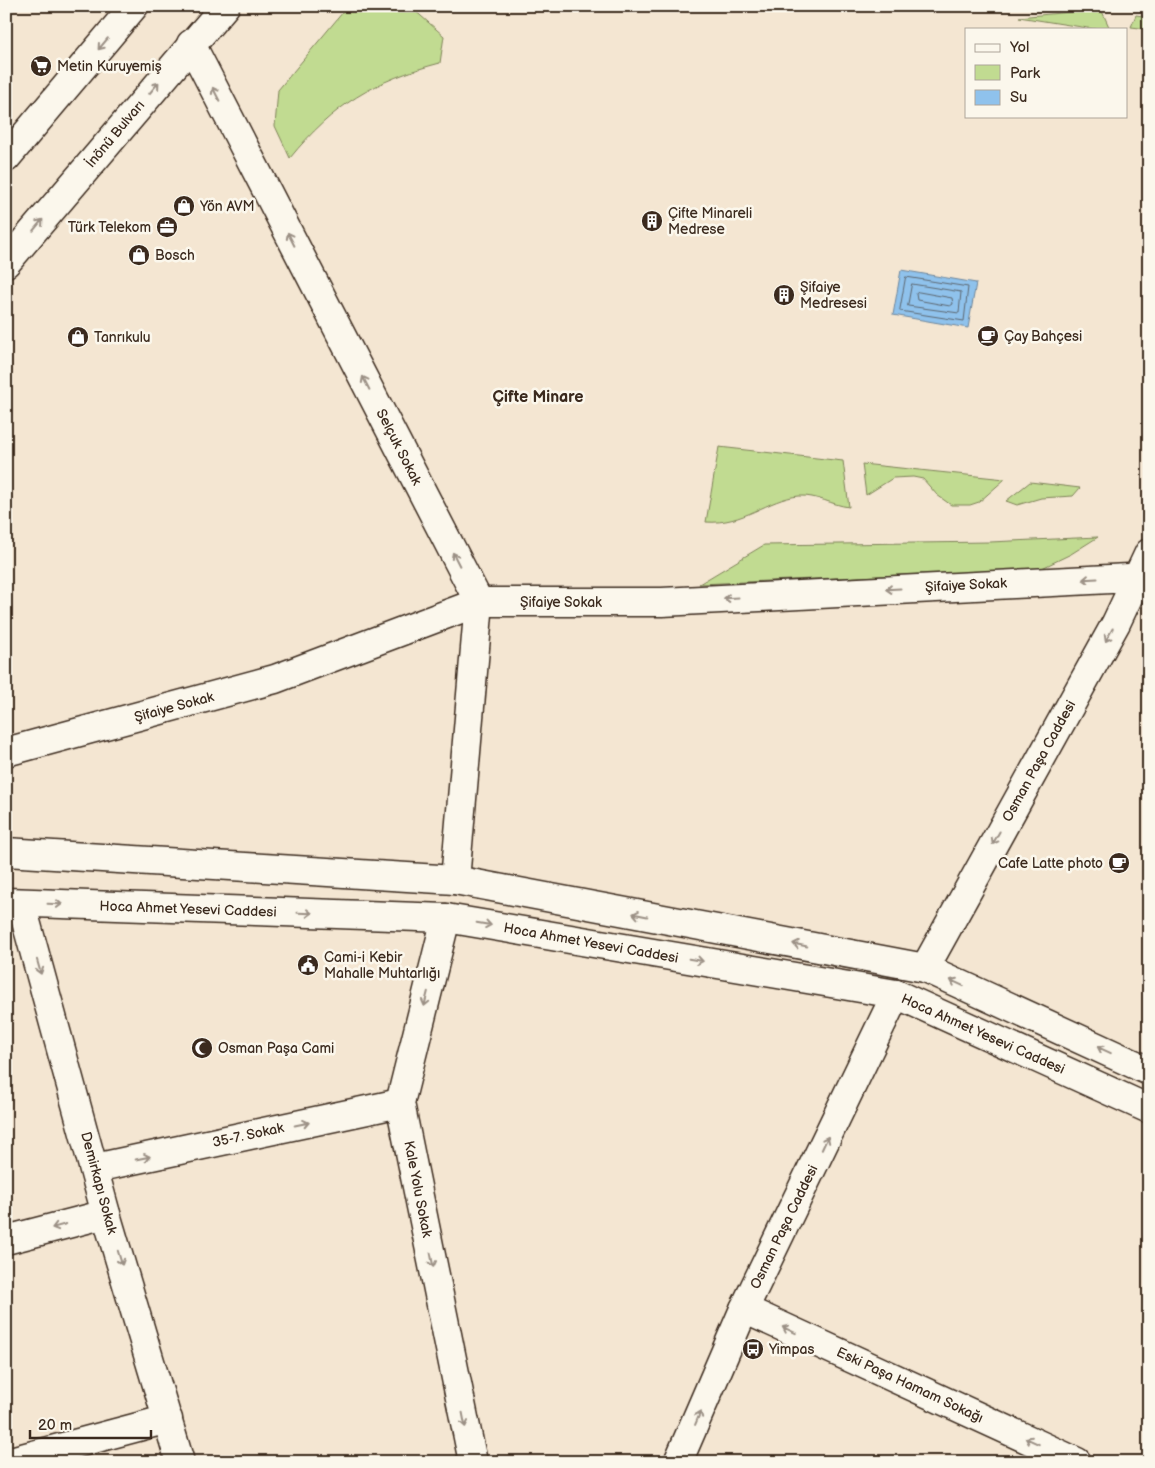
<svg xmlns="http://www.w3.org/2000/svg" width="1155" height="1468" font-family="'Balsamiq Sans',sans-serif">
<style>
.green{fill:#c1db91;stroke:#7e8258}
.water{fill:#8fc2ec;stroke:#6d859a}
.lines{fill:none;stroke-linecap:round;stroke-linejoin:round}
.shore{stroke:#5d6770;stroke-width:1}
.street-casing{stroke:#3b2a1e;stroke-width:31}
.secondary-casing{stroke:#3b2a1e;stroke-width:31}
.primary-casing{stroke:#3b2a1e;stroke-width:31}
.street{stroke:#fbf7ec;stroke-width:28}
.secondary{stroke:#fbf7ec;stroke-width:28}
.primary{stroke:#fbf7ec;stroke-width:28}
.oneway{stroke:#9b9085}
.labels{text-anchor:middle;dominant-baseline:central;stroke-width:5;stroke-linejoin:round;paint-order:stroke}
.poi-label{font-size:14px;fill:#3b2a1e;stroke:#fbf7ec;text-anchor:start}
.street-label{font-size:14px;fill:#3b2a1e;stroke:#fbf7ec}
.quarter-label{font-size:16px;font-weight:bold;fill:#3b2a1e;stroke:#fbf7ec}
</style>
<rect width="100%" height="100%" fill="#f4e6d2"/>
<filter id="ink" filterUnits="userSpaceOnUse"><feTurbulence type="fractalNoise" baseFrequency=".02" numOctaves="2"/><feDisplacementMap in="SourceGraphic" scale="10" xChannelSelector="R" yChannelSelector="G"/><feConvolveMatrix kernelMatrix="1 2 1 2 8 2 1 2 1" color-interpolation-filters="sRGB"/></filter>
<g filter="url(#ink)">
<g class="green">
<path d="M348 6H406L413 9 444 36 440 63C375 80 333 105 290 158L275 126 278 90Z"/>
<polygon points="1101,9 1110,29 1094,29 1019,17"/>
<polygon points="1136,15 1149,17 1149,29 1131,27"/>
<path d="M719 447 843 461 849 507C832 505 817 495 799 496 767 499 744 525 706 522Z"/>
<polygon points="862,464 1005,479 979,502 970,505 951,505 937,495 923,479 913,477 893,478 866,495"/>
<polygon points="1030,482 1080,488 1073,496 1041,498 1017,505 1006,501"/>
<polygon points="1098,537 1071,554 1040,569 699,584 764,545 990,542"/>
</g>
<polygon class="water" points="901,270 976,283 968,328 893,315"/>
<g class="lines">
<g class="shore">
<polygon points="906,277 968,287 964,321 900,311"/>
<polygon points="912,284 961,292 959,313 908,306"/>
<polygon points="919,292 952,298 953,304 950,306 917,300 916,294"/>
</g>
<g class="street-casing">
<g id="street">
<polyline points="191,44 479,602 455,880"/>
<polyline points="6,752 275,679 479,602 662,602 1149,577"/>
<polyline points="21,903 106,1214 180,1462"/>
<polyline points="446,918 400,1103 473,1462"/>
<polyline points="925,968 1116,623 1149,553"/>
<polyline points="95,1168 400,1103"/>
<polyline points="6,1240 106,1214"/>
<polyline points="744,1309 1077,1462"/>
<polyline points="7,1462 168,1419"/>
<polyline points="678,1462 744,1309 896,994"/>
</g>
</g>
<g class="secondary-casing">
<g id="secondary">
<polyline points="6,852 455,880 925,968 1149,1071"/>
<polyline points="6,902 446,918 896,994 1149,1109"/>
</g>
</g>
<g class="primary-casing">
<g id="primary">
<polyline points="6,158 134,6"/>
<polyline points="6,263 225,6"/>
</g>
</g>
<use href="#street" class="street"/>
<use href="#secondary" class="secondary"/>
<use href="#primary" class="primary"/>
</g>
<defs><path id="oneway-shaft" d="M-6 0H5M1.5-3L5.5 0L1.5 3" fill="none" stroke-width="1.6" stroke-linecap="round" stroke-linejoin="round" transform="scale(1.25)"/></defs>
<g class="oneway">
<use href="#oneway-shaft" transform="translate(103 44) rotate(130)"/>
<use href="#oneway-shaft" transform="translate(154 88) rotate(-50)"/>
<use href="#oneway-shaft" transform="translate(216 94) rotate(-117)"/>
<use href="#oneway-shaft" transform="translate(38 225) rotate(-50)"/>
<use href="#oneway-shaft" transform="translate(291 239) rotate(-117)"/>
<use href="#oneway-shaft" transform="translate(366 383) rotate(-117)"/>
<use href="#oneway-shaft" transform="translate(456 559) rotate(-117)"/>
<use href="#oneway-shaft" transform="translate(1090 579) rotate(177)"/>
<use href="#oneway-shaft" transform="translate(893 589) rotate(177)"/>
<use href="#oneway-shaft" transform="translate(731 598) rotate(177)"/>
<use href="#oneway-shaft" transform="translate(1109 635) rotate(119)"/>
<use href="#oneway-shaft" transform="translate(996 838) rotate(119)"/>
<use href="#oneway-shaft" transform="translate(55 904) rotate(2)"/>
<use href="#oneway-shaft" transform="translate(305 913) rotate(2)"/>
<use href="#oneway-shaft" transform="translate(640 915) rotate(-169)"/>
<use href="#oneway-shaft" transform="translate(484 924) rotate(10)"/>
<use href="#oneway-shaft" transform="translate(800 945) rotate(-169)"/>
<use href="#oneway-shaft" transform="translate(696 960) rotate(10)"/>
<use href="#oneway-shaft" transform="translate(39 967) rotate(74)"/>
<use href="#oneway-shaft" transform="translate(957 983) rotate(-155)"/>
<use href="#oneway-shaft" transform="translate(426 999) rotate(104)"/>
<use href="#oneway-shaft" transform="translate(1104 1050) rotate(-155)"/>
<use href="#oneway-shaft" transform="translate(302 1124) rotate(-12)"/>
<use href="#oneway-shaft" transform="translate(825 1143) rotate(-65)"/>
<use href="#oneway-shaft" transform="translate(143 1158) rotate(-12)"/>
<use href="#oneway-shaft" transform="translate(59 1226) rotate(165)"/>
<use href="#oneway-shaft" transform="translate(120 1258) rotate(73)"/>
<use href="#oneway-shaft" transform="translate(432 1260) rotate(79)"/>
<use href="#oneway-shaft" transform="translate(789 1330) rotate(-155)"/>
<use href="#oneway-shaft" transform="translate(698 1418) rotate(-67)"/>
<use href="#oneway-shaft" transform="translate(464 1420) rotate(79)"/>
<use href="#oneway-shaft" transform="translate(1032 1441) rotate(-155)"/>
</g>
</g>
<defs>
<g id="supermarket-disc" transform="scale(1.125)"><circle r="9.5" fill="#3b2a1e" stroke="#fbf7ec"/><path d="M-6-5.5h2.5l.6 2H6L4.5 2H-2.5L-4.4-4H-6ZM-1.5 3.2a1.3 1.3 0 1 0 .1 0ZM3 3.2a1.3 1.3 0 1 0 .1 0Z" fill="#fff"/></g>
<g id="shop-disc" transform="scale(1.125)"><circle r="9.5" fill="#3b2a1e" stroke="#fbf7ec"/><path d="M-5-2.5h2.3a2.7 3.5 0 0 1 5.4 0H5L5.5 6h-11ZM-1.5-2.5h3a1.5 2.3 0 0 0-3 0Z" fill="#fff"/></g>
<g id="building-disc" transform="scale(1.125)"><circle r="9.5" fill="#3b2a1e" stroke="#fbf7ec"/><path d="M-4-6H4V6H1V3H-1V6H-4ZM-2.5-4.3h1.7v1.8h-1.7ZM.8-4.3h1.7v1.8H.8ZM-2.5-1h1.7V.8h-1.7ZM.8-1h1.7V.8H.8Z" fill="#fff"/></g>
<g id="office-disc" transform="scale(1.125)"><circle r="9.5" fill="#3b2a1e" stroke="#fbf7ec"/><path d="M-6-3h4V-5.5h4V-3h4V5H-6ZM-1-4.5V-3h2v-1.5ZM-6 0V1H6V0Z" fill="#fff"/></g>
<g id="cafe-disc" transform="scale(1.125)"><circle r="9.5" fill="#3b2a1e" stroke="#fbf7ec"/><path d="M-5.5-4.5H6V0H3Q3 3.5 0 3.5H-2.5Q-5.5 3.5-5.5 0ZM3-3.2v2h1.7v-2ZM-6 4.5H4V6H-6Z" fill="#fff"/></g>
<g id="civic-disc" transform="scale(1.125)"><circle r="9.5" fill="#3b2a1e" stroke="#fbf7ec"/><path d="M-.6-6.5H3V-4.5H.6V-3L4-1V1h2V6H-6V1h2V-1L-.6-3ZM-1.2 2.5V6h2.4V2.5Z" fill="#fff"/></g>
<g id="mosque-disc" transform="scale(1.125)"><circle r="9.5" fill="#3b2a1e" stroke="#fbf7ec"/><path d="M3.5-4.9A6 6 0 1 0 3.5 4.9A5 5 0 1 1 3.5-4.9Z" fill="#fff"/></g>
<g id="bus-disc" transform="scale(1.125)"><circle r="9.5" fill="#3b2a1e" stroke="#fbf7ec"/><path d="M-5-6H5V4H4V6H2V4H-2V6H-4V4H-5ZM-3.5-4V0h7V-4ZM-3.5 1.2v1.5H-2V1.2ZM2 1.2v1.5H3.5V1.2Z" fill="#fff"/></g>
</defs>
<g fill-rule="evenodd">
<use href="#supermarket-disc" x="41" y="66"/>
<use href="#shop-disc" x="184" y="206"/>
<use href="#building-disc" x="652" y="221"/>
<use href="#office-disc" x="167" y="227"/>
<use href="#shop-disc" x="139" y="255"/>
<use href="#building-disc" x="784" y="295"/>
<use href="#cafe-disc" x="988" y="336"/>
<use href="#shop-disc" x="78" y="337"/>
<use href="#cafe-disc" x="1119" y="863"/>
<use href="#civic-disc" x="308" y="965"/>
<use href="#mosque-disc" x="202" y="1048"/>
<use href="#bus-disc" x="753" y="1349"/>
</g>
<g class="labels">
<g class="poi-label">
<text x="57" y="66">Metin Kuruyemiş</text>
<text x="200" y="206">Yön AVM</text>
<text x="668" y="213">Çifte Minareli<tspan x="668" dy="16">Medrese</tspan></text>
<text x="151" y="227" text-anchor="end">Türk Telekom</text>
<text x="155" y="255">Bosch</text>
<text x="800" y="287">Şifaiye<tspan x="800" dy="16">Medresesi</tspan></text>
<text x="1004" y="336">Çay Bahçesi</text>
<text x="94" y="337">Tanrıkulu</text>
<text x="1103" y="863" text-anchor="end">Cafe Latte photo</text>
<text x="324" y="957">Cami-i Kebir<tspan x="324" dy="16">Mahalle Muhtarlığı</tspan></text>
<text x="218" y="1048">Osman Paşa Cami</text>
<text x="769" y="1349">Yimpas</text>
</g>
<g class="street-label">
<text transform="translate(115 134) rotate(-50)">İnönü Bulvarı</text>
<text transform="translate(399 447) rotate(63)">Selçuk Sokak</text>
<text transform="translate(966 585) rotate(-3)">Şifaiye Sokak</text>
<text x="561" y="602">Şifaiye Sokak</text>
<text transform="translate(174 707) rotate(-15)">Şifaiye Sokak</text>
<text transform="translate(1039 761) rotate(-61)">Osman Paşa Caddesi</text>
<text transform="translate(188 909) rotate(2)">Hoca Ahmet Yesevi Caddesi</text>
<text transform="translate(591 943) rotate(10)">Hoca Ahmet Yesevi Caddesi</text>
<text transform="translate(983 1034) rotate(24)">Hoca Ahmet Yesevi Caddesi</text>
<text transform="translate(248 1135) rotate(-12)">35-7. Sokak</text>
<text transform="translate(99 1183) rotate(75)">Demirkapı Sokak</text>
<text transform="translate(418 1189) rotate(79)">Kale Yolu Sokak</text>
<text transform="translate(784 1227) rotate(-64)">Osman Paşa Caddesi</text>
<text transform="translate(910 1385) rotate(25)">Eski Paşa Hamam Sokağı</text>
</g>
<g class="quarter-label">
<text x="538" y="397">Çifte Minare</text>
</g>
</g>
<rect width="1155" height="1468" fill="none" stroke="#fbf7ec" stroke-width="25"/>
<rect x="12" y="12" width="1130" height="1443" fill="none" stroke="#3b2a1e" stroke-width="2" filter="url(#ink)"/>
<rect x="965" y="28" width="162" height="90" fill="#fbf7ec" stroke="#aea59a"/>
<rect x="975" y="44" width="25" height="8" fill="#fbf7ec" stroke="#aea59a"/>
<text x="1010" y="52" font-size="15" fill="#3b2a1e">Yol</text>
<rect x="975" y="65" width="25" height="15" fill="#c1db91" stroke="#aea59a"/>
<text x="1010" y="78" font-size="15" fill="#3b2a1e">Park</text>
<rect x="975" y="90" width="25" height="15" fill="#8fc2ec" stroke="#aea59a"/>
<text x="1010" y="102" font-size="15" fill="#3b2a1e">Su</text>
<path d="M30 1430v8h121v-8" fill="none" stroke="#3b2a1e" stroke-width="2.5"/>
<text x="38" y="1430" font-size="15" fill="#3b2a1e" stroke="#fbf7ec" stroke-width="4" paint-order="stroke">20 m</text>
</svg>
